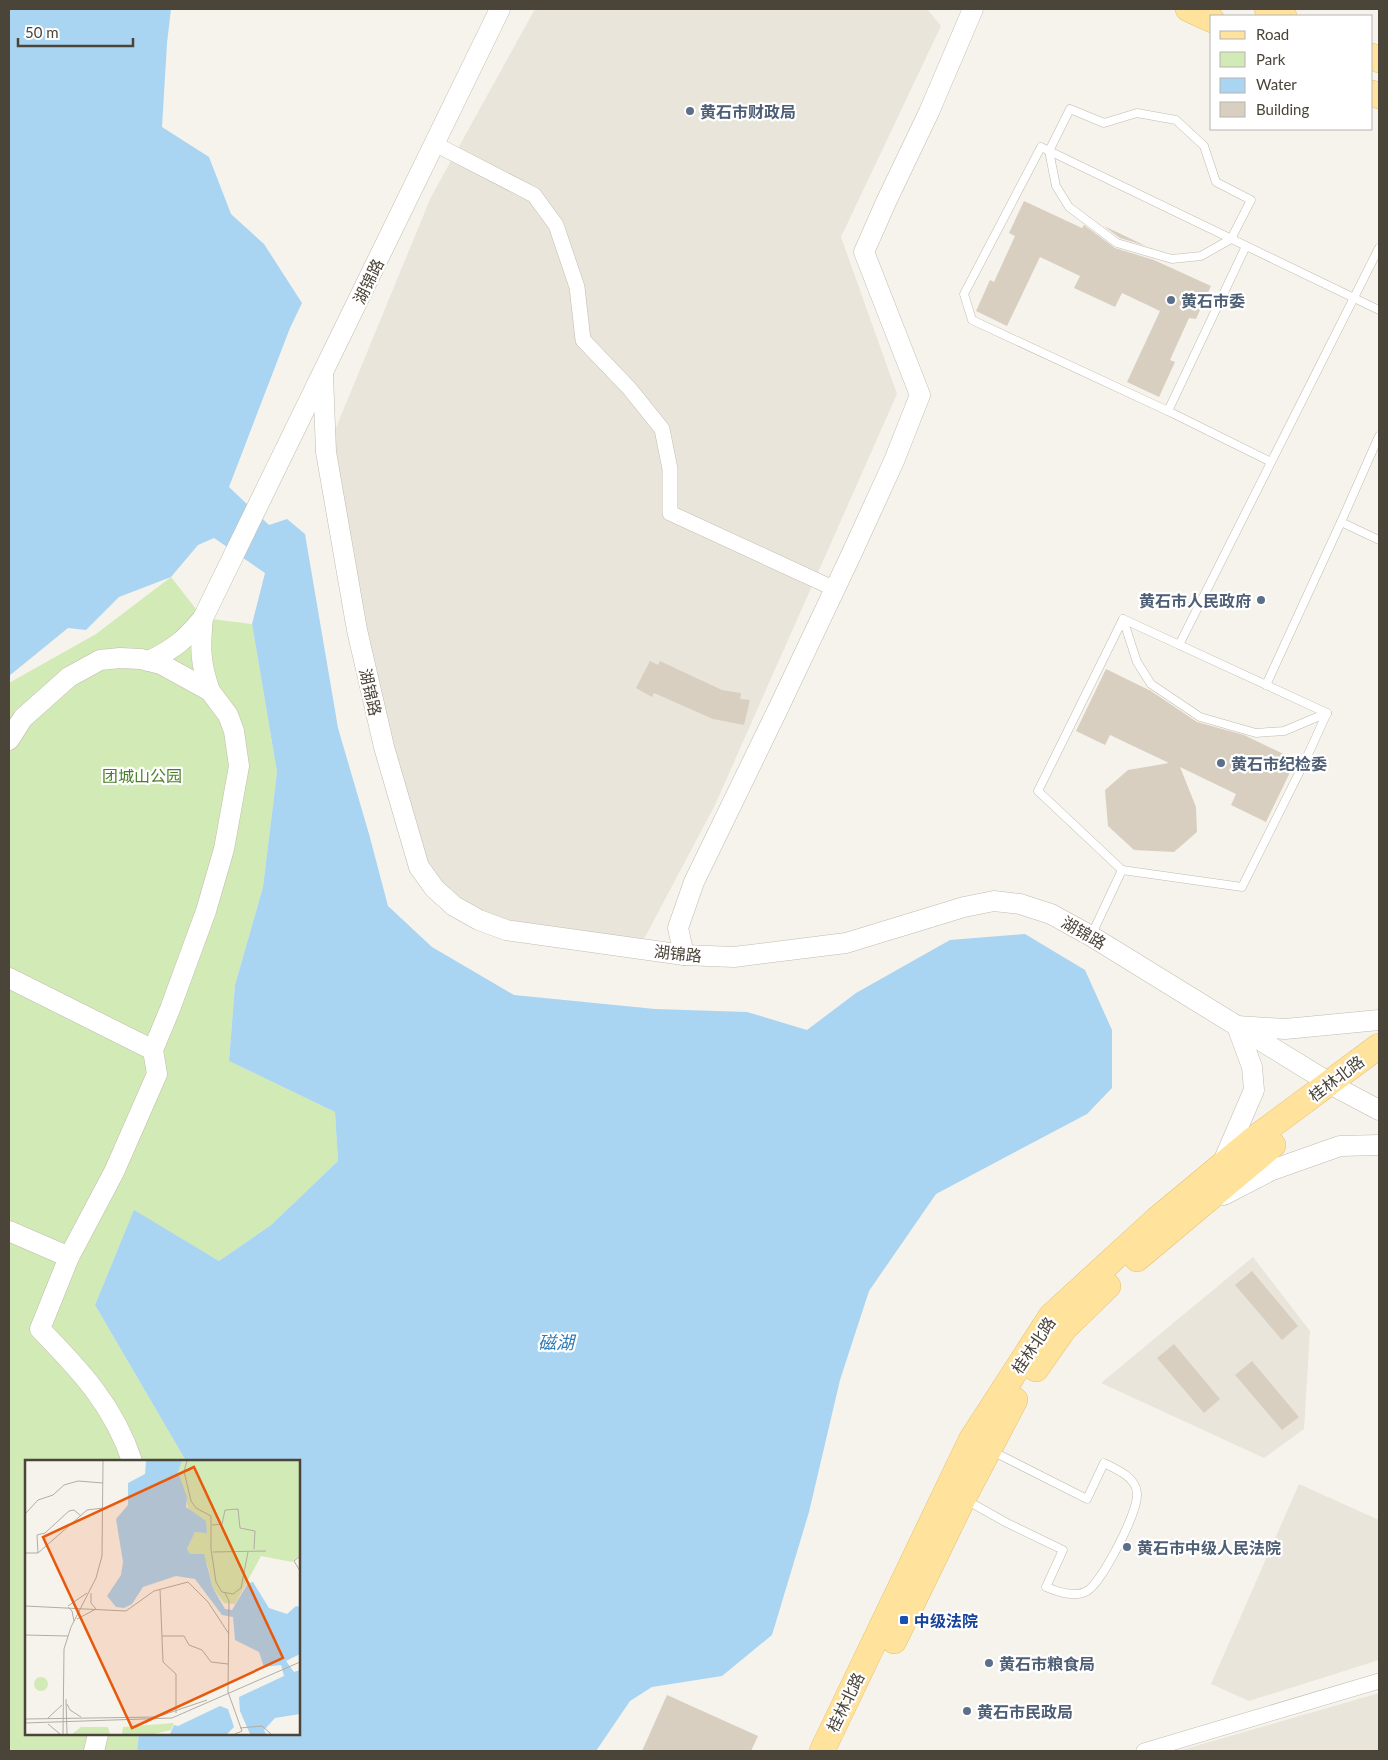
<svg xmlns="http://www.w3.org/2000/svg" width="1388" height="1760" font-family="Lato,'Noto Sans SC',sans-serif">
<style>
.residential{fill:#eae5da}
.green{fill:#d2eab5}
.water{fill:#a9d4f2}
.building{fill:#d8cfc1}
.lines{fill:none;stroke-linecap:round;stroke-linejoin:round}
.service-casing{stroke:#c2bbae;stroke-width:9}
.minor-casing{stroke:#c2bbae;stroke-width:16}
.tertiary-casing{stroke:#c2bbae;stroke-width:21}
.primary-casing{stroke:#e6c16a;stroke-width:26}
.service{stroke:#fff;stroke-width:8}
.minor{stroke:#fff;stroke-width:15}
.tertiary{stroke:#fff;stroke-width:20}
.primary{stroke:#ffe39c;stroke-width:25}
.service-dot{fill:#5c6f8a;stroke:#fff;stroke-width:2}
.transit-dot{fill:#1a4fb4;stroke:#fff;stroke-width:2}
.labels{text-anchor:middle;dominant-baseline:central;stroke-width:4.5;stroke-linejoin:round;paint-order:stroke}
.service-label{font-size:16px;font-weight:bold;fill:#4e5e75;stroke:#fff;text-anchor:start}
.street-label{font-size:16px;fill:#4b4439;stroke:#fff}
.park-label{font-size:16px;fill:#4a7f2a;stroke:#fff}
.transit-label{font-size:16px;font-weight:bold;fill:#164399;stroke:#fff;text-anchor:start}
.water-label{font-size:18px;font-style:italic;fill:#2e7ab2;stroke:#fff}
.inset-road{fill:none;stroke:#b2ada4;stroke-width:1}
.view{fill:#e8590c;fill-opacity:0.15;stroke:#e8590c;stroke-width:2.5}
.inset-edge{fill:none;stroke:#4b4439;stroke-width:2.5}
</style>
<rect width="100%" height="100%" fill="#f6f3ec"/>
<g class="residential">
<polygon points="535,9 927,9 941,26 841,237 897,394 715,805 644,939 506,930 479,920 419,867 326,452 431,197"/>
<polygon points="1253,1257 1310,1331 1304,1429 1264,1458 1101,1383"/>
<polygon points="1299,1484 1379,1520 1379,1660 1249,1701 1211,1684"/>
<polygon points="1379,1693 1379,1751 1178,1751"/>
</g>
<polygon class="green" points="171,577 203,618 252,624 277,772 263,887 235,985 229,1061 335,1112 338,1161 271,1225 219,1261 134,1211 95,1305 186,1461 26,1461 26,1734 139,1734 137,1751 9,1751 9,683 96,634"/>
<polygon class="water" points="9,9 171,9 167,43 162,127 209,157 231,214 264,244 302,303 290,328 229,487 269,525 287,519 305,534 338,728 369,834 388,906 432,947 514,995 655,1009 747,1012 807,1030 856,993 950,940 1025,934 1085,970 1112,1030 1112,1088 1087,1114 936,1194 869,1291 840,1380 809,1512 772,1635 722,1676 652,1687 630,1701 596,1751 137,1751 139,1734 299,1734 299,1461 186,1461 95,1305 134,1210 219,1261 271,1225 338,1161 335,1112 229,1061 235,985 263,887 277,772 252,624 265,573 214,538 198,545 171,577 119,597 86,630 68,628 9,676"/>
<g class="building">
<polygon points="1024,201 1082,228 1084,225 1115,248 1154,260 1211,286 1196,319 1189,318 1170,360 1175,362 1159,397 1127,382 1160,311 1122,293 1115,307 1074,288 1080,276 1040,257 1007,326 976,311 990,280 994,282 1015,236 1009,233"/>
<polygon points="1104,226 1146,246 1120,238"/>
<polygon points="650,661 658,665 660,661 722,690 741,693 740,699 750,700 744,725 713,719 654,693 652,697 636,688"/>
<polygon points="1106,669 1151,691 1197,722 1244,735 1296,760 1266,822 1231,805 1236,794 1180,767 1196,807 1197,832 1174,852 1134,850 1108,826 1105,790 1128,770 1169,763 1110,735 1105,745 1076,731"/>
<polygon points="1252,1271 1298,1326 1282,1340 1235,1285"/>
<polygon points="1174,1344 1220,1399 1204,1413 1157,1358"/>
<polygon points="1252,1361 1299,1417 1282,1430 1235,1375"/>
<polygon points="667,1695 758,1736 751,1751 642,1751"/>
</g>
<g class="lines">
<g class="service-casing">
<g id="service">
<polygon points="1070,109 1104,123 1137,113 1176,120 1204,146 1216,182 1251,200 1231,239 1201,256 1172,259 1117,243 1069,207 1056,186 1049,151"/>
<polyline points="1246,246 1168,411 1271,462"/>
<polyline points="1168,411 972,320 964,294 1041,147 1379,310"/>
<polyline points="1379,436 1341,522 1379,540"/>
<polyline points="1123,619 1137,662 1151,684 1200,717 1256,733 1284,731 1327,713"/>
<polyline points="1123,619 1327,713"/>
<polyline points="1179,645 1379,248"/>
<polyline points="1266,685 1341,522"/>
<polyline points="1122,870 1038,791 1123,619"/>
<polyline points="1091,936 1122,870 1242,887 1305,761 1327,713"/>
<path d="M966 1500 1007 1523 1063 1550 1046 1587C1058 1592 1075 1598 1087 1591 1102 1582 1139 1511 1137 1493 1136 1477 1116 1469 1104 1463L1087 1499 992 1451"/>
</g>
</g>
<g class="minor-casing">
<g id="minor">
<polyline points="435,144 534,195 556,225 577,287 583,340 629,388 662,429 670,469 670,513 835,589"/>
<polyline points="1144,1751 1379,1681"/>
</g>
</g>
<g class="tertiary-casing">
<g id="tertiary">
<polyline points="323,375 326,452 357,630 384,747 419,867 435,889 454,906 479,920 506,930 684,955 734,957 846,943 964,907 994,901 1020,904 1051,914 1091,936 1341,1090 1379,1110"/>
<path d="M149 661C175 648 185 640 203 618"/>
<path d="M210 691C200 663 200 647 203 618L500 9"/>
<path d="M9 740 23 718 69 677 100 660 120 658 141 659 161 664 210 691 228 715 234 731 239 766 224 849 206 911 170 1009 153 1050 157 1074 114 1172 69 1257 40 1329C80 1370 114 1406 132 1461"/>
<polyline points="684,955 678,928 694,882 778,709 851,555 894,461 920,395 864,252 886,202 929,112 973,9"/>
<polyline points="9,978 153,1050"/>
<polyline points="1223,1162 1254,1090 1252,1067 1237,1026 1285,1029 1379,1020"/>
<polyline points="1224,1195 1272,1170 1340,1146 1379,1145"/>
<polyline points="9,1231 69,1257"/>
<polyline points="94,1751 98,1734"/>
</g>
</g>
<g class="primary-casing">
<g id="primary">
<polyline points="1188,9 1212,20"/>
<polyline points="1267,9 1284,16"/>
<polyline points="1372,56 1379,60"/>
<polyline points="1372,93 1379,96"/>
<polyline points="1137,1259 1273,1145"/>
<polyline points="1036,1369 1064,1329 1108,1286"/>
<polyline points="894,1641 963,1499 1015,1400"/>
<polyline points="822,1751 971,1440 1051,1316 1157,1219 1251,1141 1379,1046"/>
</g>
</g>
<use href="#service" class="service"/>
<use href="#minor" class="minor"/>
<use href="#tertiary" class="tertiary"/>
<use href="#primary" class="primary"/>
</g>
<g class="service-dot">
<circle cx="690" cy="111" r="5"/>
<circle cx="1171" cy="300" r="5"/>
<circle cx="1261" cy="600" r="5"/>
<circle cx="1221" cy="763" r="5"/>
<circle cx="1127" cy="1547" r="5"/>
<circle cx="989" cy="1663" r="5"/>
<circle cx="967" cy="1711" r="5"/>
</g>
<rect class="transit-dot" x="899" y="1615" width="10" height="10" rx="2.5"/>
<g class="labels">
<g class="service-label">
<text x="700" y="111">黄石市财政局</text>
<text x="1181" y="300">黄石市委</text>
<text x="1251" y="600" text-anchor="end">黄石市人民政府</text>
<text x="1231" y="763">黄石市纪检委</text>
<text x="1137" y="1547">黄石市中级人民法院</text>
<text x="999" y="1663">黄石市粮食局</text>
<text x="977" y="1711">黄石市民政局</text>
</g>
<g class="street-label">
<text transform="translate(368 281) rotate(-64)">湖锦路</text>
<text transform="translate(371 692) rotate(77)">湖锦路</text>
<text transform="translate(1084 932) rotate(30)">湖锦路</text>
<text transform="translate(678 953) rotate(6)">湖锦路</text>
<text transform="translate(1336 1078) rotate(-37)">桂林北路</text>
<text transform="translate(1033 1345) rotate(-56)">桂林北路</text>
<text transform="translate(845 1702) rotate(-64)">桂林北路</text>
</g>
<g class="park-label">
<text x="142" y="775">团城山公园</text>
</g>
<g class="transit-label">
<text x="914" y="1620">中级法院</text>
</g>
<g class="water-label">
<text x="556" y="1342">磁湖</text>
</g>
</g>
<g transform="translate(25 1460)">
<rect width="275" height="275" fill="#f6f3ec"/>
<path d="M157 1H275V95L267 102 236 96 210 144 199 143 188 128 182 103 165 94 162 89 170 72 153 12ZM9 224a7 7 0 1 1 14 0a7 7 0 1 1-14 0ZM149 263 146 270 129 274H97L98 267ZM56 267H83L85 274H47Z" fill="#d2eab5"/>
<path d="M121 1H157L153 12 162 37 161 47 181 61 182 73 170 72 162 89 165 94H179L188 128 200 149 207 150 223 123 228 122 244 148 262 154 271 146 275 147V194L261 201 269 212 275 210V254L250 258 239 270 241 274H225L215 251 214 237 259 216 256 205 239 207 234 192 210 180 208 157 197 155 170 119 151 116 118 127 107 144 99 148 91 147 82 136 96 115 98 102 91 59 103 45V23L120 14ZM195 246 203 249 209 267 202 274H145L149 265 153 266Z" fill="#a9d4f2"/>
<path class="inset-road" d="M162 1 159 11 166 41 171 48 186 56V89L191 122 197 132 208 134 216 128 223 92M0 54 13 40 28 35 39 25 53 21 78 23M187 65 197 64 200 50 213 49 215 68 230 71 229 89M188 92 241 91M0 93H13L62 50 78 48M13 93 12 75 20 73 44 51 49 50 56 56M275 96 269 101 275 111M135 129 138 202 151 214V253M200 133 204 141 203 232 217 271 210 274M0 146 101 151 129 131 163 122 183 142 204 174M43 146 62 133M43 147 47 151 49 161M52 159 71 149 66 143V133M0 175 43 176M137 176H159L164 185 177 190 186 202 203 204M41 239 42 274M42 244 45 250 56 257M23 258 37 245M0 259 132 257 182 240M0 263 147 258 275 202M23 264 35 274M215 268 237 266 246 274M38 274 39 189 46 167 71 118 77 96 78 1"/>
<path class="view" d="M169 7 258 198 107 268 18 77Z"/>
<rect width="275" height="275" class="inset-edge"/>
</g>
<rect width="1388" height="1760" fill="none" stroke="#4b4439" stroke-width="20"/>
<rect x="1210" y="15" width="162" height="115" fill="#ffffff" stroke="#b7b4b0"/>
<rect x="1220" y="31" width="25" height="8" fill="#ffe39c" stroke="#b7b4b0"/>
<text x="1256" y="40" font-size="15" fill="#4b4439">Road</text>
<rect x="1220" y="52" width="25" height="15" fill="#d2eab5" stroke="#b7b4b0"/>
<text x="1256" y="65" font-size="15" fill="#4b4439">Park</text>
<rect x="1220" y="78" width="25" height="15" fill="#a9d4f2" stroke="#b7b4b0"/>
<text x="1256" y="90" font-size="15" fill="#4b4439">Water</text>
<rect x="1220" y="102" width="25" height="15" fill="#d8cfc1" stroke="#b7b4b0"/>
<text x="1256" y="115" font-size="15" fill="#4b4439">Building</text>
<path d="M18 38v8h115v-8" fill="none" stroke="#4b4439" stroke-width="2.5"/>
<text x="25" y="38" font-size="15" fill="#4b4439" stroke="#ffffff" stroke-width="4" paint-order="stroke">50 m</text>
</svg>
